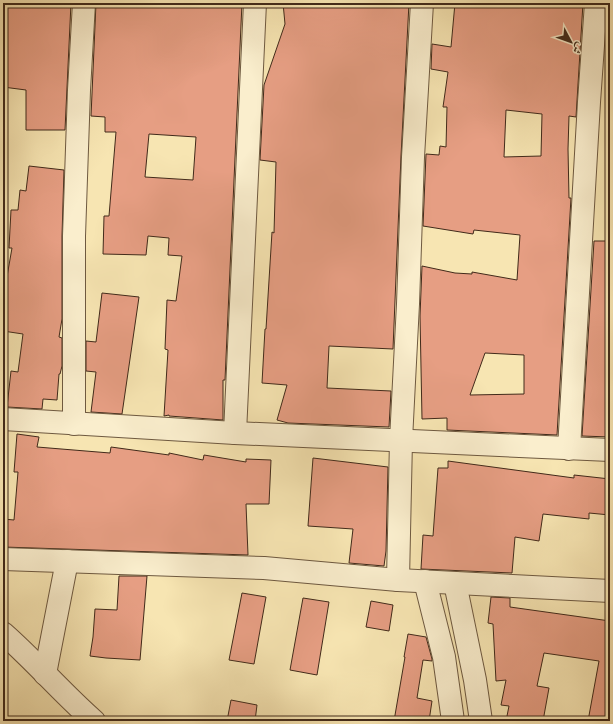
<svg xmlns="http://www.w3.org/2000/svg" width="613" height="724" font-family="'IM FELL Double Pica',Amiri,serif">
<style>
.building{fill:#e69e83;stroke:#412a1a;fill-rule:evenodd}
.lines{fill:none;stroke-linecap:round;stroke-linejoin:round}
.street-casing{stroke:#6e5940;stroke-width:24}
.street{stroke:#faeecd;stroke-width:22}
</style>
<rect width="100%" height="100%" fill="#f7e5b2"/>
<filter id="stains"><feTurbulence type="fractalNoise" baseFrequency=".005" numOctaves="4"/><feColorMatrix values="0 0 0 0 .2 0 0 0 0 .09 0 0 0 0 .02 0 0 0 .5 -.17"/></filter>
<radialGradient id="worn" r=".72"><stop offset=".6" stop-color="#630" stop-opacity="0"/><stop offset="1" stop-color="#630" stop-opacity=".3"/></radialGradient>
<g class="building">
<polygon points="24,3 71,3 65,130 26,130 26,90 3,87 3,5 24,7"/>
<path d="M96 3H242L225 380H223V420L169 416V415L164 416 168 350 165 349 167 300 176 301 182 256 168 255 169 238 148 236 146 255 103 254 104 216H109L116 132H105V117L91 116ZM149 134 196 137 193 180 145 177Z"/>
<polygon points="283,3 409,3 401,156 393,349 329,346 327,388 391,391 389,427 288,423 277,420 287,385 262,383 265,329 266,329 272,232 274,233 276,162 260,160 264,85 285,24"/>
<path d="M455 3H583L576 117 569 116 568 149 569 198H571L557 435 447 430V418L422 419 420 316 422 266 455 273 472 274V272L517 280 520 235 474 230 473 234 423 226 426 154 439 155 440 146 446 147 447 107H443L448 72 431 69 432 44 451 47ZM506 110 542 114 541 156 504 157ZM485 353 524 355V394L470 395Z"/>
<polygon points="29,166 64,170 62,236 62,319 59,337 62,338 62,366 60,374 59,374 57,400 43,399 42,409 7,407 11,371 18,372 23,334 3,331 3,287 5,288 12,248 9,248 11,210 18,210 20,190 26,191"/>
<polygon points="594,241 610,241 610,437 582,436"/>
<polygon points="102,293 139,297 122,414 91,412 96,372 86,371 86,341 96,342"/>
<polygon points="17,434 39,437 37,447 110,453 111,447 169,455 169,453 203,460 204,455 246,462 246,459 271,460 269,504 246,504 248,555 3,547 3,519 14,520 18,472 14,472"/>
<polygon points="313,458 388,467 386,551 384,566 349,563 353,529 308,526"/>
<polygon points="448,461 574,478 574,475 610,479 610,515 589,513 589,519 543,514 539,541 515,537 512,573 421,569 423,535 433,536 438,468 448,468"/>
<polygon points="119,576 147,576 140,660 106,658 90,656 93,637 95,609 117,610"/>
<polygon points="242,593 266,597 254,664 229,660"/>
<polygon points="491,597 510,598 510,607 610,621 610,721 588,721 599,661 544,653 537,686 549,688 543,721 506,721 509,706 501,705 506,680 496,681 493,624 488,623"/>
<polygon points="303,598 329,602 317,675 290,670"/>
<polygon points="371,601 393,605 389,631 366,627"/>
<polygon points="408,634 426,637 432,659 432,661 423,660 417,698 432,701 429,721 394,721 405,657 404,657"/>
<polygon points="231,700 257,705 255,721 227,721"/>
</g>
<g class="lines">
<g class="street-casing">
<g id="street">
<polyline points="3,419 235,433 610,450"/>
<polyline points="74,424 74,236 79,90 84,3"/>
<polyline points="235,433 255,3"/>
<polyline points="569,449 589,102 596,3"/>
<polyline points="3,559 264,568 398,580 610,591"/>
<polyline points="398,580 401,440 408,304 413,157 422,3"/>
<polyline points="425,581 444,657 453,721"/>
<polyline points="455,583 475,680 481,721"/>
<path d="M3 633C35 661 62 693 94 721"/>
<polyline points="45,674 67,561"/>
</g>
</g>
<use href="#street" class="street"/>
</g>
<rect width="613" height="724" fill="none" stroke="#f7e5b2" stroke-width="16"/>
<rect x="4" y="4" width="605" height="716" fill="none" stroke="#412a1a" stroke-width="2"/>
<rect x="8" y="8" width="597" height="708" fill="none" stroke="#412a1a"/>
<g transform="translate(571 42) rotate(131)" stroke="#faeecd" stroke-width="3" paint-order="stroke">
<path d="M0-3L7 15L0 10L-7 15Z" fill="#412a1a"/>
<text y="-6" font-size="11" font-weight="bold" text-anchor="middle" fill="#412a1a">ش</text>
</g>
<rect width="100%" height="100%" filter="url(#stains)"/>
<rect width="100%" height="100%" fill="url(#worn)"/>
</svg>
